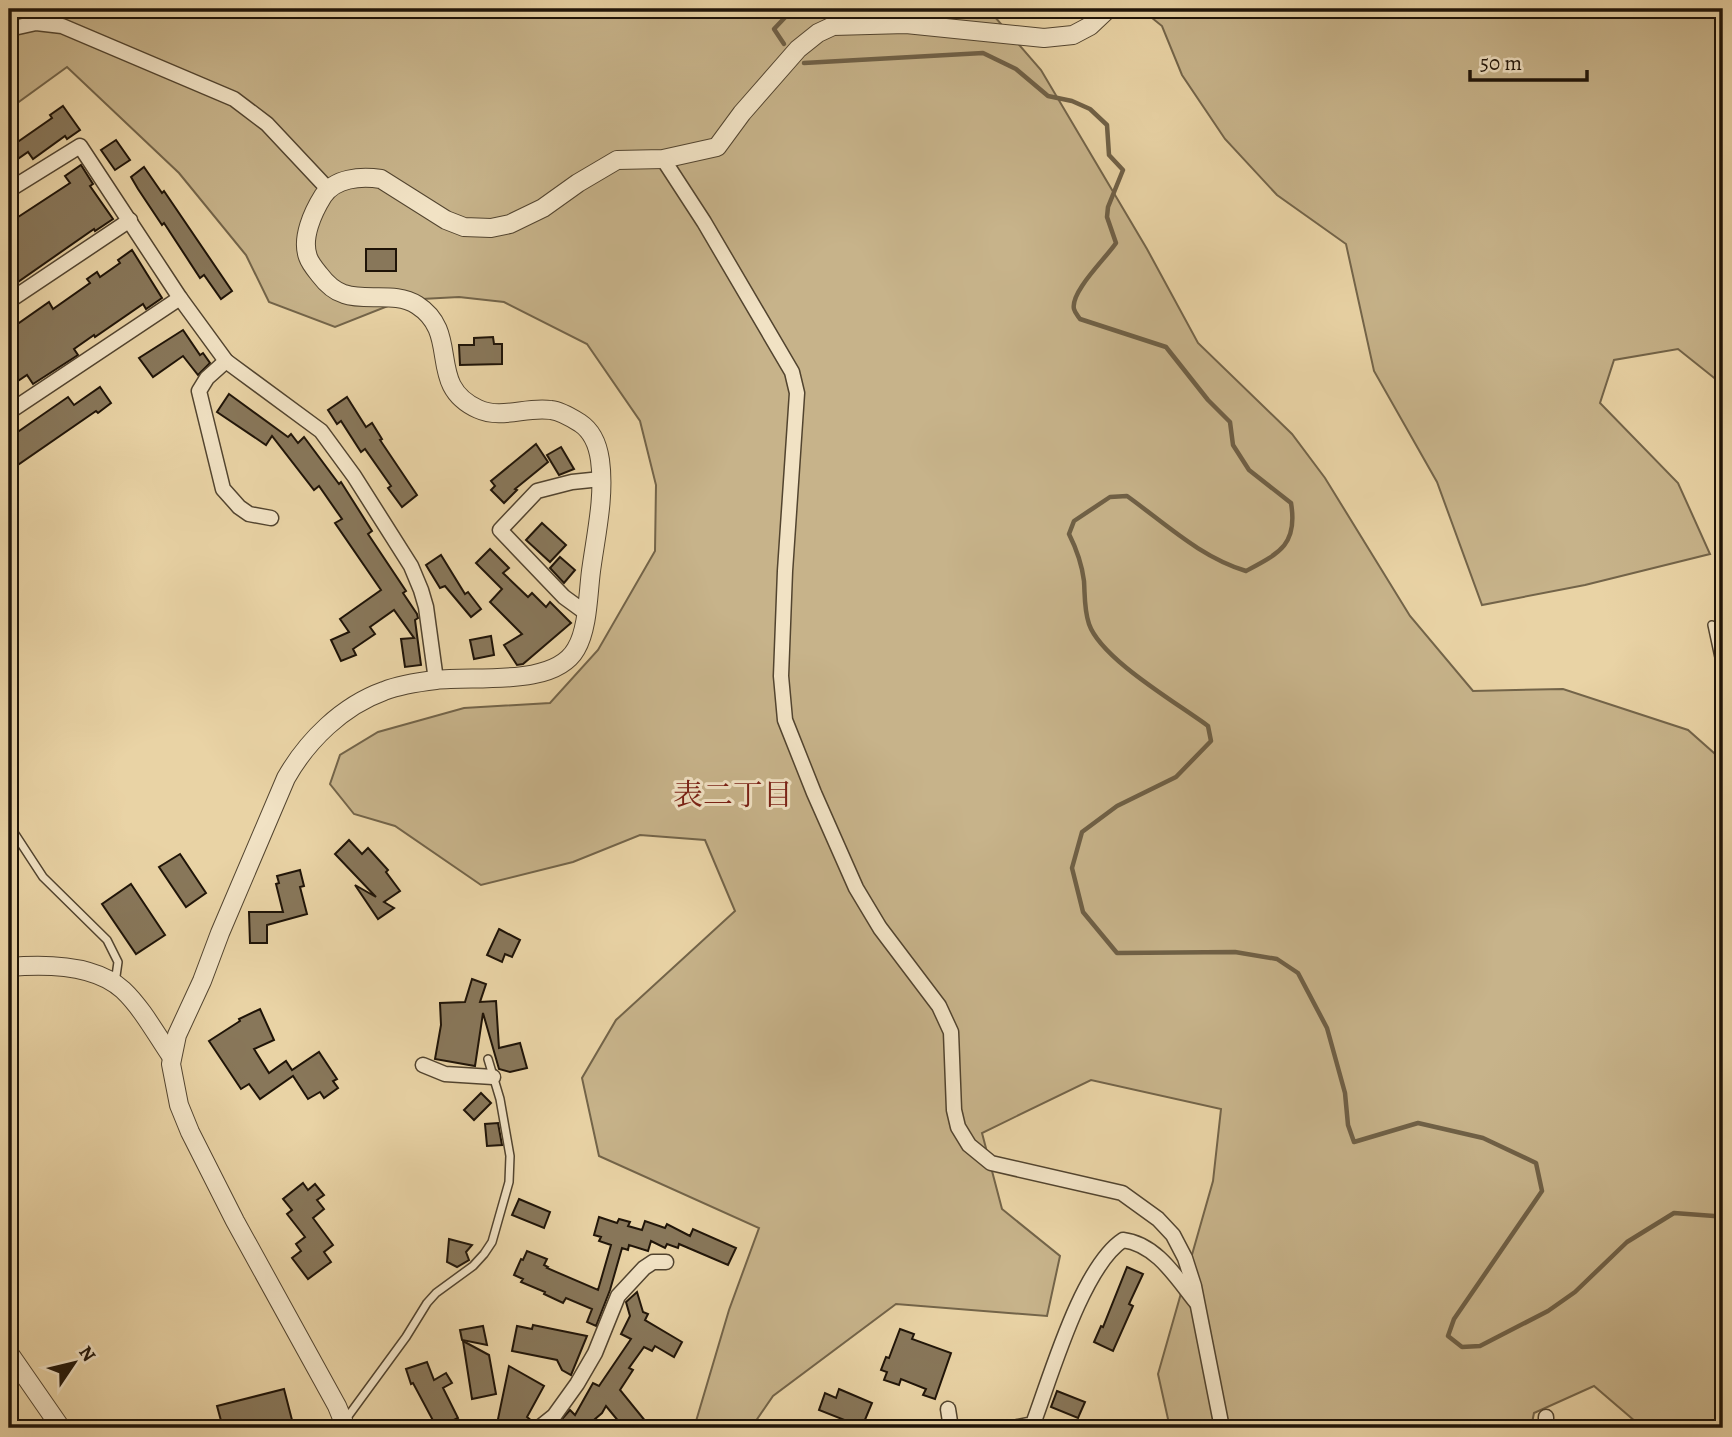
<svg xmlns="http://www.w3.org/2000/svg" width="1732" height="1437" font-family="Alegreya,'Noto Serif JP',serif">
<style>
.green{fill:#c7b38a;stroke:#736449;stroke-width:2}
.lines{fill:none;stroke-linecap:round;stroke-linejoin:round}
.stream{stroke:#6f6046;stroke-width:4.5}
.building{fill:#88775a;stroke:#1f1408;stroke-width:2}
.service-casing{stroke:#52442f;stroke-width:10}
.minor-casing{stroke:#52442f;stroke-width:17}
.tertiary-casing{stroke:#52442f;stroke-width:20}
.service{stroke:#f1e2c4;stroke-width:7}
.minor{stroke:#f1e2c4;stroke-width:14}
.tertiary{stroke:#f1e2c4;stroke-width:18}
.labels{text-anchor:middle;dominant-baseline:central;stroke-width:6;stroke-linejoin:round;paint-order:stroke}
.neighbourhood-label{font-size:30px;fill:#7a1f14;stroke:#f1e2c4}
</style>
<rect width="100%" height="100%" fill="#e9d3a5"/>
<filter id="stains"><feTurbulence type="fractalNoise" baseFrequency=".00286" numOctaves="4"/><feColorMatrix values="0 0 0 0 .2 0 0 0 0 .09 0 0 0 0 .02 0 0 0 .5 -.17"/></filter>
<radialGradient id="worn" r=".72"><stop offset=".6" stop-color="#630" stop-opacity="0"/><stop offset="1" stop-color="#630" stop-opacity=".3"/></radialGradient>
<g class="green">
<polygon points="9,9 988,9 1041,70 1147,249 1198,343 1292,434 1325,478 1410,616 1473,691 1563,689 1688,730 1723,761 1723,1428 1643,1428 1594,1386 1534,1413 1531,1428 1170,1428 1158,1374 1213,1181 1221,1109 1091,1080 982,1133 1002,1209 1060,1256 1047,1316 896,1304 773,1396 751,1428 694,1428 729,1310 759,1228 599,1156 582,1078 616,1020 735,911 705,840 640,835 573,862 481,885 395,826 354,814 330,784 340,755 378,732 464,708 550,703 598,650 655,551 656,485 640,421 587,344 504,302 459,297 403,300 335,327 269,302 246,255 179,173 67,67 9,109"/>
<polygon points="1141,9 1723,9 1723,385 1678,349 1614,360 1600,403 1678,483 1710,554 1585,585 1482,605 1437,482 1374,371 1346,244 1277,195 1225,139 1182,75 1162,26"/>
</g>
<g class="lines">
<g class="stream">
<polyline points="784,44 774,29 793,9"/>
<path d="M804 63 983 53 1016 69 1048 96 1072 101 1090 109 1107 125 1109 155 1123 170 1108 207 1107 217 1116 243C1106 258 1070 292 1074 309 1075 313 1078 316 1080 319L1166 347 1208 400 1230 422 1233 445 1249 470 1291 503C1298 544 1280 553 1246 571 1200 557 1166 524 1127 496L1110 497 1074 521 1069 534C1076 548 1082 565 1084 581 1085 596 1084 609 1089 624 1101 659 1177 703 1208 726L1211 741 1176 777 1117 806 1082 832 1072 868 1083 912 1117 953 1235 952 1277 959 1298 973 1327 1028 1345 1093 1348 1125 1354 1142 1418 1123 1483 1138 1536 1163 1542 1191 1454 1319 1448 1336 1462 1347 1480 1346 1548 1311 1575 1292 1627 1242 1674 1213 1714 1216 1723 1220"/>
</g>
</g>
<g class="building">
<polygon points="63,106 80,130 67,139 65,136 33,159 28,152 9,165 9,148 52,118 50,115"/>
<polygon points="116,140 130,160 115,170 101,150"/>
<polygon points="81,165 93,184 90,186 113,219 95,231 94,229 15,284 9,275 9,223 70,183 65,176"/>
<polygon points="144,167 162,193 164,191 232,291 221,299 204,275 200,278 164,223 162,225 138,189 131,177"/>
<rect x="366" y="249" width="30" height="22"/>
<polygon points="132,250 162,298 146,309 143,304 95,337 94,335 74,349 78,355 33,384 27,375 9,387 9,314 16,325 49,302 53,309 90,283 87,279 97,272 100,277 120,263 118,260"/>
<polygon points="183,330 200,355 203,353 210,363 198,375 183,356 153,377 139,358"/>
<polygon points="493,337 494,344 502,344 502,364 460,365 459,345 474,345 474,338"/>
<polygon points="100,387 111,403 98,413 96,411 9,471 9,438 68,397 74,405"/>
<polygon points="229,394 288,437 291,434 298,443 304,437 339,484 341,482 372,531 368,534 406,591 403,593 417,614 418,618 415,620 421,665 405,667 401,639 414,638 394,610 370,627 375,634 353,649 356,655 341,661 331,640 349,632 340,619 381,590 335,523 342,519 319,486 314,490 272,436 266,445 217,412"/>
<polygon points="347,397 366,427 372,423 382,439 380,440 417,495 402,507 388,488 391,486 365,449 361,452 341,421 337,424 328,410"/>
<polygon points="536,444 548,462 515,489 517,490 504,503 491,490 495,486 491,481"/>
<polygon points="561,447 574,469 559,475 547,455"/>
<polygon points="542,523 566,545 550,562 526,540"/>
<polygon points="490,549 509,568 503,573 528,597 532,593 546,607 550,602 571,623 523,664 517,665 504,645 522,634 490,602 502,589 476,563"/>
<polygon points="441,555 465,594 468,592 481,609 471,617 445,586 440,588 426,565"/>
<polygon points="560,557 575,570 564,583 550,568"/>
<polygon points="491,636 494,655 474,659 470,640"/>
<polygon points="349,840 362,854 368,848 388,870 386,872 400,891 384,902 394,908 378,919 355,885 376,897 335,854"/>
<polygon points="180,854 206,893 186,907 159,867"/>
<polygon points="300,870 304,886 300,887 307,914 267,925 267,943 250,943 249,912 283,912 276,884 279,883 277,876"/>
<polygon points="131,884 165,935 136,954 102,904"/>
<polygon points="499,929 520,940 512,957 505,954 502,962 487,955"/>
<polygon points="472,979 486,984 480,1002 496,1001 499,1048 520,1043 527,1068 510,1072 499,1069 483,1013 475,1066 435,1059 441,1025 440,1003 465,1002"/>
<polygon points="260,1009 274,1040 254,1049 269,1073 286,1061 292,1070 319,1052 337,1079 333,1081 338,1088 324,1098 320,1092 308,1099 293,1076 260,1099 249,1084 241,1089 209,1041 240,1021 239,1019"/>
<polygon points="481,1093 491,1103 474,1120 464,1110"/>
<polygon points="498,1123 502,1145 487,1146 485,1124"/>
<polygon points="303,1183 308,1190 315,1184 324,1195 317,1200 324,1209 313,1218 333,1245 324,1252 331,1262 308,1279 292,1258 301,1251 296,1244 305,1237 287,1214 292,1210 283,1199"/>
<polygon points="519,1199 550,1212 544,1228 512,1215"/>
<polygon points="599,1217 617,1223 619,1219 630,1222 628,1226 642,1230 645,1221 665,1228 667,1224 690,1236 693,1229 736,1248 728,1265 679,1244 678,1248 667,1244 665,1248 651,1241 648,1251 629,1245 628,1250 622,1248 610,1290 596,1326 587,1322 592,1309 566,1298 563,1303 544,1294 545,1292 521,1282 523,1279 514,1275 521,1259 523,1260 527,1251 547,1259 544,1265 548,1267 547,1268 598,1290 611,1245 599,1241 601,1237 594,1235"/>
<polygon points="449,1239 472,1245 466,1252 469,1260 457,1267 447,1262"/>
<polygon points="1127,1267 1143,1274 1129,1304 1133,1306 1113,1351 1094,1342 1101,1326 1103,1327"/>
<polygon points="637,1292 643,1312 648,1314 645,1320 682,1342 674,1357 655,1346 652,1351 644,1347 629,1368 633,1370 620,1390 651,1428 624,1428 606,1406 602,1413 587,1426 590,1428 554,1428 570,1410 575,1415 593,1383 599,1386 631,1339 621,1334 630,1316 626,1302"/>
<polygon points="533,1325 587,1336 571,1375 562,1370 557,1360 512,1351 517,1326 532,1329"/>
<polygon points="483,1326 487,1345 462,1340 460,1330"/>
<polygon points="900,1329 914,1334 912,1339 951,1353 935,1399 923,1395 926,1389 901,1379 899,1385 884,1380 887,1372 881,1370 886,1357 889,1358"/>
<polygon points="463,1341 489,1355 496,1394 472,1399"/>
<polygon points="427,1362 434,1380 446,1373 452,1383 443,1388 458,1418 437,1428 413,1383 411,1384 406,1369"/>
<polygon points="509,1366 544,1386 527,1417 532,1421 530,1428 509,1428 498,1419"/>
<polygon points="284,1389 292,1420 258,1428 223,1428 217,1406"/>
<polygon points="839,1389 872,1403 862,1427 819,1410 825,1393 836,1398"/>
<polygon points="1057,1391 1085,1402 1078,1418 1051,1407"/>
</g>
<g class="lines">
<g class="service-casing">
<g id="service">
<polyline points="1712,625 1723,676"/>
<polyline points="9,825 43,877 107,940 118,962 115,983"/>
<polyline points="346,1419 406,1337 427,1303 436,1293 473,1266 484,1254 492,1242 509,1182 510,1156 500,1099 488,1059"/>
</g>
</g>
<g class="minor-casing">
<g id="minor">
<polyline points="9,29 36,23 62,26 234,99 267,124 328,189"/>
<polyline points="663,159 704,222 792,372 797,393 785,571 781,676 785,720 814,793 856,888 880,928 939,1006 951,1032 954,1110 958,1127 969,1145 991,1163 1122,1193 1158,1219 1173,1235 1185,1258 1194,1286 1222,1428"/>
<polyline points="9,190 80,146 180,298 226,361 321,431 354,476 411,566 421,590 426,607 436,680"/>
<polyline points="9,301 130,220"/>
<polyline points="226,361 207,378 199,391 223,489 239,507 249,514 271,518"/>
<polyline points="9,412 180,298"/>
<polyline points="586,613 564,597 500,530 537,491 572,482 601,479"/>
<polyline points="423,1065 445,1074 493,1077"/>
<polyline points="948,1409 951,1428"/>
<polyline points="1546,1417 1546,1425 1549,1428"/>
<polyline points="539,1428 554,1416 577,1384 595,1353 618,1296 644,1268 653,1262 666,1262"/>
<path d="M1013 1428 1033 1424C1051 1376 1082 1267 1123 1240 1156 1244 1176 1277 1196 1302"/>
</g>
</g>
<g class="tertiary-casing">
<g id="tertiary">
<path d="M9 967C44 964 95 964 123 990 142 1008 156 1034 171 1056"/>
<polyline points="9,1353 61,1428"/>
<path d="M346 1428 337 1406 235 1221 190 1132 179 1105 171 1064 177 1035 202 981 220 933 286 778C307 741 342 706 384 691 399 685 419 682 436 680 474 675 554 688 576 649 588 629 588 594 591 571 596 534 605 496 600 460 598 446 592 431 580 423 572 418 561 411 551 410 526 406 502 420 478 409 425 385 462 334 417 305 395 291 367 302 344 294 334 291 325 282 319 274 315 269 310 263 308 257 301 238 313 212 323 196 335 178 360 176 381 179L446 220 464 227 491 228 510 224 543 208 578 183 617 160 663 159 717 147 742 113 798 49 818 33 833 26 906 24 1044 38 1073 35 1090 26 1108 9"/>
</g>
</g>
<use href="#service" class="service"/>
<use href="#minor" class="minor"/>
<use href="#tertiary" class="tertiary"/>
</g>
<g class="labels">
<g class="neighbourhood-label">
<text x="733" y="795">表二丁目</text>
</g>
</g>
<rect width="1732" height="1437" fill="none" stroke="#e9d3a5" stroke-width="35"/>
<rect x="10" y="10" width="1711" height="1416" fill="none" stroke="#1f1408" stroke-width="3.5"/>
<rect x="18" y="18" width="1697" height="1402" fill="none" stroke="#1f1408" stroke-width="2"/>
<g transform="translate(74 1363) rotate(55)" stroke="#f1e2c4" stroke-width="5" paint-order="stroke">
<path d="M0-5L12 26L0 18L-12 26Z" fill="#1f1408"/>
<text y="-10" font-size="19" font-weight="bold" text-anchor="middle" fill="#1f1408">N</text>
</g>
<path d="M1470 70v10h117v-10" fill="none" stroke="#1f1408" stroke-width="3.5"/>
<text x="1480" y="70" font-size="21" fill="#1f1408" stroke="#f1e2c4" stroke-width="5" paint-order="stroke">50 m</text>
<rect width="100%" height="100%" filter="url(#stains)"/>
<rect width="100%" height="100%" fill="url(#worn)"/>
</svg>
